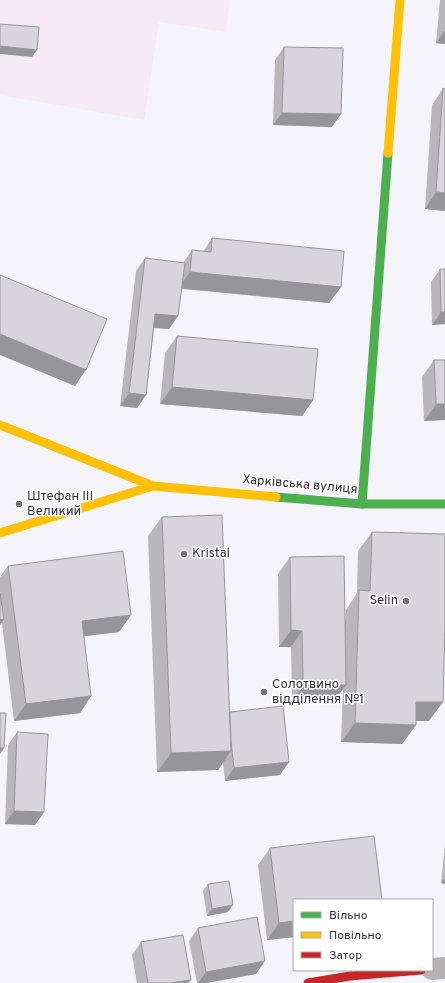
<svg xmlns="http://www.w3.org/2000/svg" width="445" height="983" font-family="Overpass,sans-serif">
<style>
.education{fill:#f6eaf4}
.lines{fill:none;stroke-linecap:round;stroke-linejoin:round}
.street{stroke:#b4b2b2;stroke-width:22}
.fast{stroke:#4caf50;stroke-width:9}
.slow{stroke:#ffc107;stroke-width:9}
.jam{stroke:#c62828;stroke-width:9}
.wall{fill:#b9b7bc}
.shaded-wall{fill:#969599}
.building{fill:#d7d5db;stroke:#969599}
.poi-dot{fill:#73737a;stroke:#fff;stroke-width:1.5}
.labels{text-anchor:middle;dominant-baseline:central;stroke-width:3;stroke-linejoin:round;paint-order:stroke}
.street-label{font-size:13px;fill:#2e2d35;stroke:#fff}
.poi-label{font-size:13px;fill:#2e2d35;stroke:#fff;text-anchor:start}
</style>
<rect width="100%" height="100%" fill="#f4f4fa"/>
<polygon class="education" points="0,0 230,0 226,32 159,22 144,120 0,95"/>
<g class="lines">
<polyline class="street" points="432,969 445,968"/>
<g class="fast">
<polyline points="276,497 362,504 445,504"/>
<polyline points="362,504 388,153"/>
</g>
<g class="slow">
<polyline points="388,153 400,0"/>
<polyline points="0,425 153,486 276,497"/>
<polyline points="0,533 153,486"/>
</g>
<polyline class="jam" points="308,983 350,976 421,970"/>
</g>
<g class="wall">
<polygon points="440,0 445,0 445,44 436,43"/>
<polygon points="284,47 332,127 273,125 275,60"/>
<polygon points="443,88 445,89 445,211 425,209 432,105"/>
<polygon points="212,238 341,287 329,303 181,289 178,316 169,329 154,328 146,395 137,408 120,406 136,271 145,258 183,263 192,250 203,252"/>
<polygon points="440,269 445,324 432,325 431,282"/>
<polygon points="177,336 313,400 302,416 160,404 165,353"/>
<polygon points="434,360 445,360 445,420 424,421 422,377"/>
<polygon points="162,517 230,712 280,775 225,781 223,763 218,770 157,772 148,536"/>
<polygon points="372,532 445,534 445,646 444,646 429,721 416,721 416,725 402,744 341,742 343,689 334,701 292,702 291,647 279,647 278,574 290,557 345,625 346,610 357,593 358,551"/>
<polygon points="8,566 131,615 119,632 84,636 91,696 80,713 14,721 2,623 0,625 0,577"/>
<polygon points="17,732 44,812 35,825 5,824 8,745"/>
<polygon points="445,844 445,884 441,883"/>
<polygon points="270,848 294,900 294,937 267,940 258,865"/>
<polygon points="208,884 228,912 207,916 203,891"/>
<polygon points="198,928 256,974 206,983 197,983 189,941"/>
<polygon points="141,942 191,980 188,983 137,983 132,955"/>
</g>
<g class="shaded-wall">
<polygon points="445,30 445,44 436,43"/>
<polygon points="0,46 37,50 32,57 0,54"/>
<polygon points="282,113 341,114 332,127 273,125"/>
<polygon points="436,192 445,193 445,211 425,209"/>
<polygon points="190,272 341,287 329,303 178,288"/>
<polygon points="441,312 445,312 445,324 432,325"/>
<polygon points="155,314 178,316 169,329 146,327"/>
<polygon points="0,334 86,370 75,386 0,355"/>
<polygon points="172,387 313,400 302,416 160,404"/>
<polygon points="129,393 146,395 137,408 120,406"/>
<polygon points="436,404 445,404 445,420 424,421"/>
<polygon points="131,615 119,632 70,638 82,621"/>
<polygon points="4,619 0,625 0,620"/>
<polygon points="291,630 302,631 291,647 279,647"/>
<polygon points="303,685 346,685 334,701 292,702"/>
<polygon points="91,696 80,713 14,721 26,704"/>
<polygon points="416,702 443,702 429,721 403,721"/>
<polygon points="355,723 416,725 402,744 341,742"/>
<polygon points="0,748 4,748 0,754"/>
<polygon points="231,751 218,770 157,772 171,753"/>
<polygon points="289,762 280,775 225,781 234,768"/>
<polygon points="14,811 44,812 35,825 5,824"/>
<polygon points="445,878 445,884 441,883"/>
<polygon points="233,905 228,912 207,916 212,909"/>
<polygon points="294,921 294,937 267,940 279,923"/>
<polygon points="265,961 256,974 206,983 198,983 206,972"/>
<polygon points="191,980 188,983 170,983"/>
</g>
<g class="building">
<polygon points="0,24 39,27 37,50 0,46"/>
<polygon points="284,47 343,48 341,114 282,113"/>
<polygon points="443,88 445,89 445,193 436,192"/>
<polygon points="212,238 344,251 341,287 190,272 192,250 211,252"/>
<polygon points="145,258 185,263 178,316 155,314 146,395 129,393"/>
<polygon points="440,269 445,269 445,312 441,312"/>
<polygon points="0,275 107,319 86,370 0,334"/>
<polygon points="177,336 318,349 313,400 172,387"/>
<polygon points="434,360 445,360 445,404 436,404"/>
<polygon points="222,515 231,751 171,753 162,517"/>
<polygon points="372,532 445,534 445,627 443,702 416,702 416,725 355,723 359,590 370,591"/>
<polygon points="123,551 131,615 82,621 91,696 26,704 8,566"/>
<polygon points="344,556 346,685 303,685 302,631 291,630 290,557"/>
<polygon points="0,593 4,619 0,620"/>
<polygon points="283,706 289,762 234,768 231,742 230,712"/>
<polygon points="0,713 6,713 4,748 0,748"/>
<polygon points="17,732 48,734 44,812 14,811"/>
<polygon points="374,836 382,900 294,900 294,921 279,923 270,848"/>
<polygon points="229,881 233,905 212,909 208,884"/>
<polygon points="257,917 265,961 206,972 198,928"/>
<polygon points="183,935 191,980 170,983 148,983 141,942"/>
</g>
<g class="poi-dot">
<circle cx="19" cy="504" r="4"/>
<circle cx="184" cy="554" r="4"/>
<circle cx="406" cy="601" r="4"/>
<circle cx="264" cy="692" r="4"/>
</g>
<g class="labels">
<g class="street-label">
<text transform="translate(300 485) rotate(5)">Харківська вулиця</text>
</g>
<g class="poi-label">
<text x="27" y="497">Штефан III<tspan x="27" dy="15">Великий</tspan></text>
<text x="192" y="554">Kristal</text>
<text x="398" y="601" text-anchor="end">Selin</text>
<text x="272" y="685">Солотвино<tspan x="272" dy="15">відділення №1</tspan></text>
</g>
</g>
<rect x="293" y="899" width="140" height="72" fill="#ffffff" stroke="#ababae"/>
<rect x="301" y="912" width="20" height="6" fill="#4caf50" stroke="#ababae"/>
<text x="329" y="919" font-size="12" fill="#2e2d35">Вільно</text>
<rect x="301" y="932" width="20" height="6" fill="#ffc107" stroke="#ababae"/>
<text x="329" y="939" font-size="12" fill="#2e2d35">Повільно</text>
<rect x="301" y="952" width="20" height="6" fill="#c62828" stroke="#ababae"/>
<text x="329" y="959" font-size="12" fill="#2e2d35">Затор</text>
</svg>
